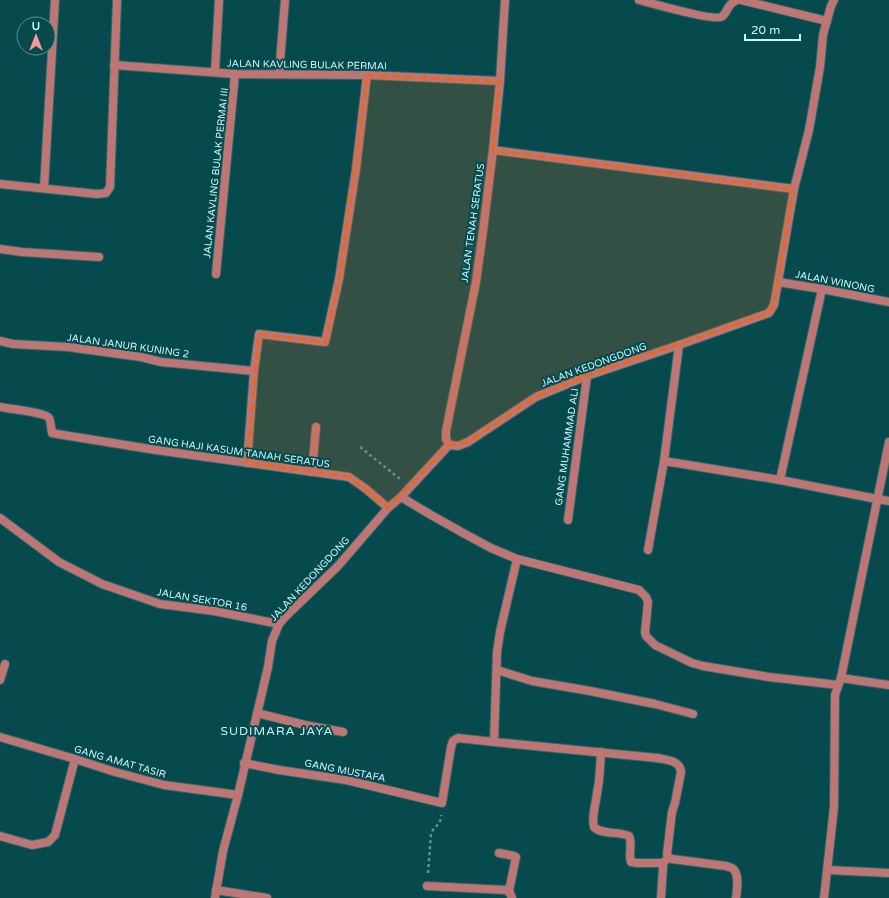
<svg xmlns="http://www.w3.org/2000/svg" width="889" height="898" font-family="'Varela Round',sans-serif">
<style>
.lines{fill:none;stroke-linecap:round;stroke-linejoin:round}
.service-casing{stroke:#29696d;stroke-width:10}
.minor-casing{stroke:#29696d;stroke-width:10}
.path{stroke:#599498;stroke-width:2.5;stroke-dasharray:3 3;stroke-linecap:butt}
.service{stroke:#be7675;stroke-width:8}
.minor{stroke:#be7675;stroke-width:8}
.marked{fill:#e56924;fill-opacity:0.2;stroke:#e56924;stroke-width:3;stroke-dasharray:8 5;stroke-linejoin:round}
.labels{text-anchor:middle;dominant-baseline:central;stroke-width:4;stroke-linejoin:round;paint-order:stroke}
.street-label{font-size:10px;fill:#c6f8fb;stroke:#074a4e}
.quarter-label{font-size:12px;letter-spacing:1px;fill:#c6f8fb;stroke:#074a4e}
</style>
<rect width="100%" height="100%" fill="#074a4e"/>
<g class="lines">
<g class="service-casing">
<g id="service">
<polyline points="257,713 305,725 343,732"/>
<polyline points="216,890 267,898"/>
</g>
</g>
<g class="minor-casing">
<g id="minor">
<path d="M639 0C650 3 713 21 721 17 728 14 726 4 737 0"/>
<polyline points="741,0 827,21"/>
<polyline points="114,65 235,74 367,75 500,81"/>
<polyline points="215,72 219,0"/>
<polyline points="279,74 285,0"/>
<polyline points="493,150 794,189"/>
<polyline points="0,184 97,194 106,193 110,187 117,0"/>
<polyline points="44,188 55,0"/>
<polyline points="0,249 22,252 99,257"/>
<polyline points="216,274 235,74"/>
<polyline points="778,282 822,289 889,302"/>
<polyline points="0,341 13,344 68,347 141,357 161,362 254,371"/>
<path d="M0 407C8 409 45 412 49 418 51 421 51 429 52 433L57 434 156 450 349 477 366 489 388 508"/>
<polyline points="449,445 458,446 468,442 536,397 587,376 679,345 769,313 774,305 778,282 794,189 809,130 820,67 823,35 831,6 834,0"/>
<polyline points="449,445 446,439 446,431 476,282 483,231 493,150 500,81 505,0"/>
<polyline points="664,461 780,480 877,499 889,501"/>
<polyline points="247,463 254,371 259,334 325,342 339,279 356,169 367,75"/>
<polyline points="312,472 316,427"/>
<polyline points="780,480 822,289"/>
<polyline points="401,497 431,515 465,534 491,548 517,559 639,590 646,597 648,602 645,632 646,636 655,645 692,663 703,666 769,677 838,685"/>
<polyline points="0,518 59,562 102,584 160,604 214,611 279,624"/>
<polyline points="568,520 587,376"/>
<polyline points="648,550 664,461 679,345"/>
<path d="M517 559 500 632 497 652 494 742 657 758C666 760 680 760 681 772L675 803 672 812 667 854 668 857 672 859 726 866C726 866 732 868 732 868 740 873 737 890 736 898"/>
<polyline points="497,670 532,681 590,691 655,704 693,714"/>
<polyline points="841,678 889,685"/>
<polyline points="0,680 5,664"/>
<polyline points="0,737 75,759 115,772 164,785 238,795"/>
<path d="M601 752C600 766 600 780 597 793 596 805 591 815 594 827 601 835 619 831 629 836 633 844 628 854 631 862L637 863H663"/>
<polyline points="244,763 279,770 346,780 442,803 451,747 453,741 458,738 494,742"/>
<polyline points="0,836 32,845 48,842 55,835 75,759"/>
<polyline points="499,853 514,856 516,857 509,891"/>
<polyline points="828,870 889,873"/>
<polyline points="427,886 506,890 510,893 512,898"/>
<polyline points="215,898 223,851 238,795 268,667 272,641 279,624 286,616 338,566 388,508 401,497 449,445"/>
<polyline points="661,898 663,867 663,863 666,860"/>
<polyline points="824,898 834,807 835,695 841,678 889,442"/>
</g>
</g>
<g class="path">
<polyline points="360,447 400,479"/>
<path d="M428 873 431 834C434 825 441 826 441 815"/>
</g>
<use href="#service" class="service"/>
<use href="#minor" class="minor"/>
</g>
<path class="marked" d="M367 75 500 81 493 150 794 189 774 305 769 313 587 376 536 397 468 442 449 445 388 508 349 477 247 463 259 334 325 342 339 279Z"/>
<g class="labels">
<g class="street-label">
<text transform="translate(307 65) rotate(1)">JALAN KAVLING BULAK PERMAI</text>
<text transform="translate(216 173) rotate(-84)">JALAN KAVLING BULAK PERMAI III</text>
<text transform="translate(473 223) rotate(-82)">JALAN TENAH SERATUS</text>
<text transform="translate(835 282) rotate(11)">JALAN WINONG</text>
<text transform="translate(128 346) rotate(8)">JALAN JANUR KUNING 2</text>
<text transform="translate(594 365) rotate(-20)">JALAN KEDONGDONG</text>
<text transform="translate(567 447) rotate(-82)">GANG MUHAMMAD ALI</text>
<text transform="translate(239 452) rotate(8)">GANG HAJI KASUM TANAH SERATUS</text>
<text transform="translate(310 579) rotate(-47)">JALAN KEDONGDONG</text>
<text transform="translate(202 600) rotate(10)">JALAN SEKTOR 16</text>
<text transform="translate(120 762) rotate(16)">GANG AMAT TASIR</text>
<text transform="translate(345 771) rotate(11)">GANG MUSTAFA</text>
</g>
<g class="quarter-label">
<text x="277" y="731">SUDIMARA JAYA</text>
</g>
</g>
<g transform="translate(36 36)"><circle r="19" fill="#074a4e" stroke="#539093"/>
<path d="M0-3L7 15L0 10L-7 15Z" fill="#f59b9a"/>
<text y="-6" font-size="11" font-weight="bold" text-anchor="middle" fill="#c6f8fb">U</text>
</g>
<path d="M745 34v6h55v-6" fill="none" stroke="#c6f8fb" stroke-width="2"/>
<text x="751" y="34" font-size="12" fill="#c6f8fb" stroke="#074a4e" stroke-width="3" paint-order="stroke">20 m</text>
</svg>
